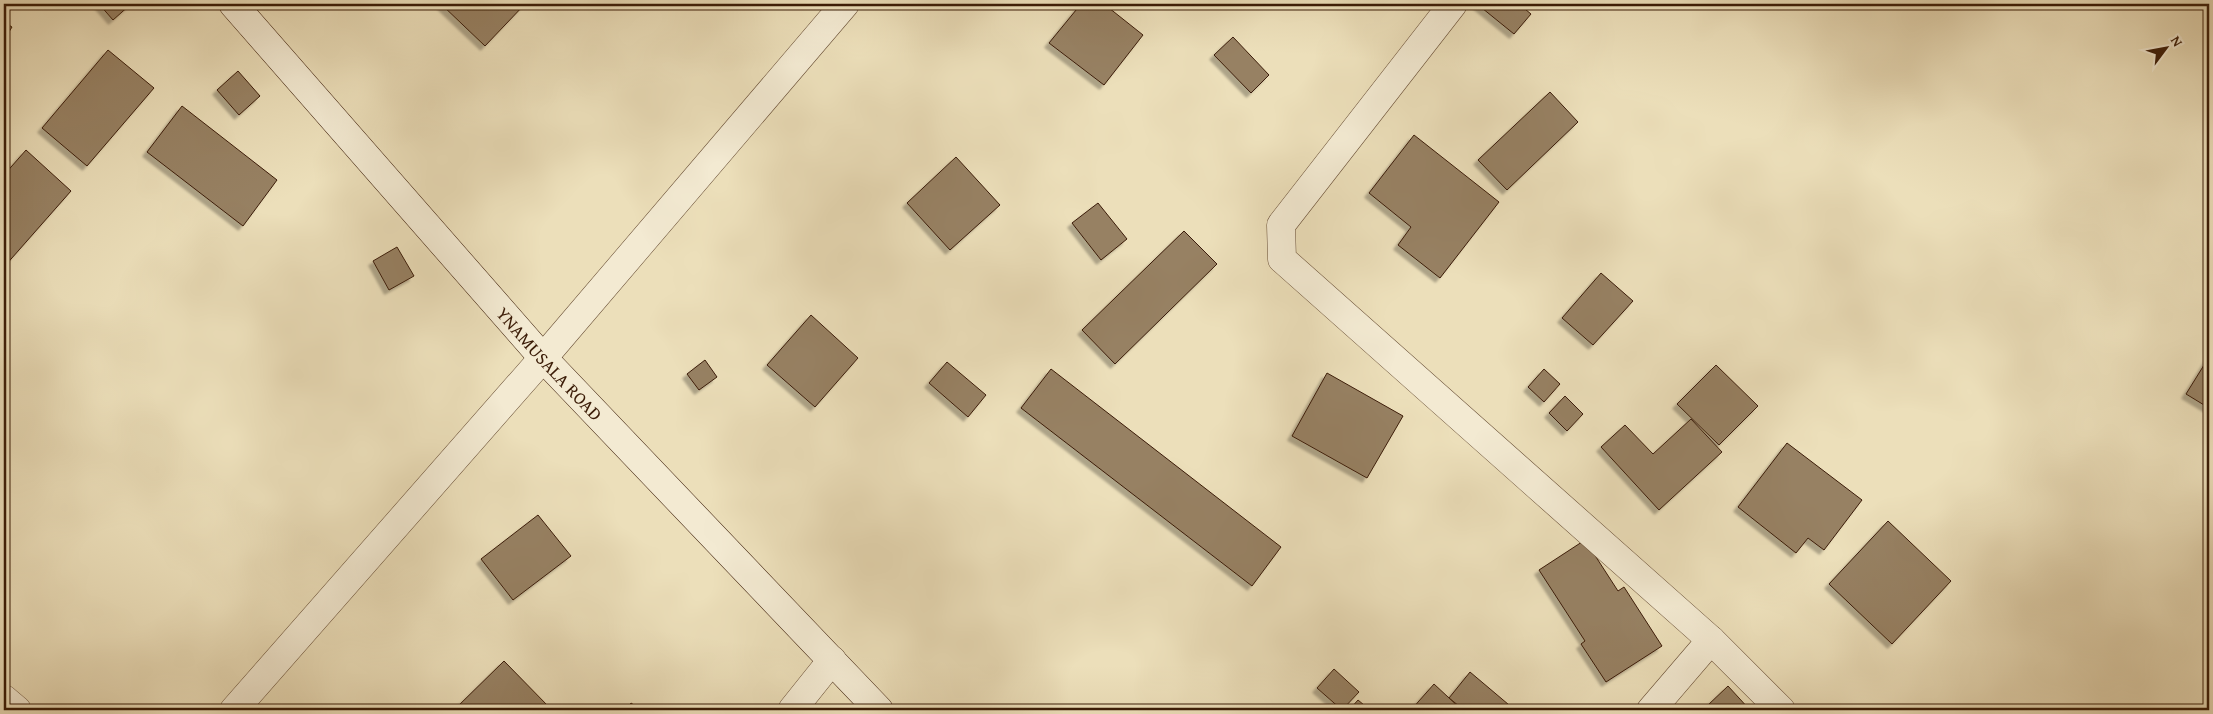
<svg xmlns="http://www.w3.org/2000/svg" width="2213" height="714" font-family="'Gentium Book Plus',serif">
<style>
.building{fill:#978164;stroke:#3b1c07;filter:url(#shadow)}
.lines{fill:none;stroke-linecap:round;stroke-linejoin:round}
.minor-casing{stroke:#674d34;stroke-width:29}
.tertiary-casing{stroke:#674d34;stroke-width:29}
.secondary-casing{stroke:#3b1c07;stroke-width:29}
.minor{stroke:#f3ead2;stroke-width:28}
.tertiary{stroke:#f3ead2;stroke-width:28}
.secondary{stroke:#f3ead2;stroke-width:28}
.labels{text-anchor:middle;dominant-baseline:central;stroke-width:4;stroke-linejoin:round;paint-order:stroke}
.street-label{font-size:18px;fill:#3b1c07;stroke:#f3ead2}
</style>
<defs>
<filter id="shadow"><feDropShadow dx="-4.5" dy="4.5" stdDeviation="1" flood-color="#0004"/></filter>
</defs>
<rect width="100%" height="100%" fill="#ecdfba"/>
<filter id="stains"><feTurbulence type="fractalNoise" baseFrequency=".004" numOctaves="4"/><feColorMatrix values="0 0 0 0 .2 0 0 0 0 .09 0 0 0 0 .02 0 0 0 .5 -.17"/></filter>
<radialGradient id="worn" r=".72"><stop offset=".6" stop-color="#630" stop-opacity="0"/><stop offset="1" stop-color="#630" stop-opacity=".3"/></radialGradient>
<g class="building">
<polygon points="99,4 131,4 113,20"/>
<polygon points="441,4 525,4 485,46"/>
<polygon points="1081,4 1104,4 1143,35 1104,85 1049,43"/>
<polygon points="1477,4 1519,4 1531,14 1514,34"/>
<polygon points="4,22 12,27 4,40"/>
<polygon points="1233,37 1269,75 1251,93 1214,55"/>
<polygon points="108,50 154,88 87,166 42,128"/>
<polygon points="238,71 260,96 239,115 217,90"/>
<polygon points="1550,92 1578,122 1507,190 1478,160"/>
<polygon points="182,106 277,180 243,226 147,152"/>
<polygon points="1414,135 1499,202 1440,278 1398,245 1411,227 1369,193"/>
<polygon points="26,150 71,191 4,267 4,175"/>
<polygon points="956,157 1000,205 950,250 907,203"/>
<polygon points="1098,203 1127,239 1101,260 1072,223"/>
<polygon points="1184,231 1217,264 1115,364 1082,330"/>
<polygon points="397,247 414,276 389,290 373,261"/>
<polygon points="1601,273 1633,301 1593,345 1562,318"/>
<polygon points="811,315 858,358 815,407 767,365"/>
<polygon points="2209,357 2209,408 2186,394"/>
<polygon points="705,360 717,377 699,390 687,374"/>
<polygon points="947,362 986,395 968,417 929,383"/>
<polygon points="1716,365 1758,406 1719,445 1677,404"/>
<polygon points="1051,369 1281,547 1252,586 1021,408"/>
<polygon points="1544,369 1560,384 1544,402 1528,387"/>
<polygon points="1327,373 1403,416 1367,478 1292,436"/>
<polygon points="1565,396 1583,414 1567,431 1549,413"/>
<polygon points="1691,419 1722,452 1659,510 1601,447 1625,425 1653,454"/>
<polygon points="1787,443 1862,500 1824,550 1808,538 1796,553 1738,507"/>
<polygon points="538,515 571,556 513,600 481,559"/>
<polygon points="1888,521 1951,581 1892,644 1829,584"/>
<polygon points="1585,540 1618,591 1624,587 1662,646 1606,682 1581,644 1585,641 1539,570"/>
<polygon points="504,661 548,706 544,710 456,710 455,709"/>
<polygon points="1334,669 1359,692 1342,710 1317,688"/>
<polygon points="1470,672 1515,710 1464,710 1449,698"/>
<polygon points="1434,684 1462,710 1411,710"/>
<polygon points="1728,686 1750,710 1711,710 1707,706"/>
<polygon points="1358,700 1370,710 1349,710"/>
<polygon points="631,703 641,710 626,710"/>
</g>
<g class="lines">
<g class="minor-casing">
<g id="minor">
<polyline points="1453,4 1281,225 1282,259 1711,640 1781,710"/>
<polyline points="543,358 845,4"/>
<polyline points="4,699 17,710"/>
<polyline points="792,710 832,660"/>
<polyline points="1651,710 1711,640"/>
</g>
</g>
<g class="tertiary-casing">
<polyline id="tertiary" points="234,710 543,358"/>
</g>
<g class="secondary-casing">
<g id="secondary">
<path id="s1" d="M233 4 543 358 879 710"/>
</g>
</g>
<use href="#minor" class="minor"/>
<use href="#tertiary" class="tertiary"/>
<use href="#secondary" class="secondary"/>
</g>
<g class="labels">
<g class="street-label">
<text stroke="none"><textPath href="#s1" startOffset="479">YNAMUSALA ROAD</textPath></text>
</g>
</g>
<rect width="2213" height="714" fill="none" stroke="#ecdfba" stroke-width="20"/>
<rect x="5" y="5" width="2203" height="704" fill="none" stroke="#3b1c07" stroke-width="2.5"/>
<rect x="10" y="10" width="2193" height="694" fill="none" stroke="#3b1c07"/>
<g transform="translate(2166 48) rotate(58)" stroke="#f3ead2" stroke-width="4" paint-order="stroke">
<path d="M0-4L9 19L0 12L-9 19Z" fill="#3b1c07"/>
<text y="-8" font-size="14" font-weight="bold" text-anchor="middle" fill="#3b1c07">N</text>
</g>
<rect width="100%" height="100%" filter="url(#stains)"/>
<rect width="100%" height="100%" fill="url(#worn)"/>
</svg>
